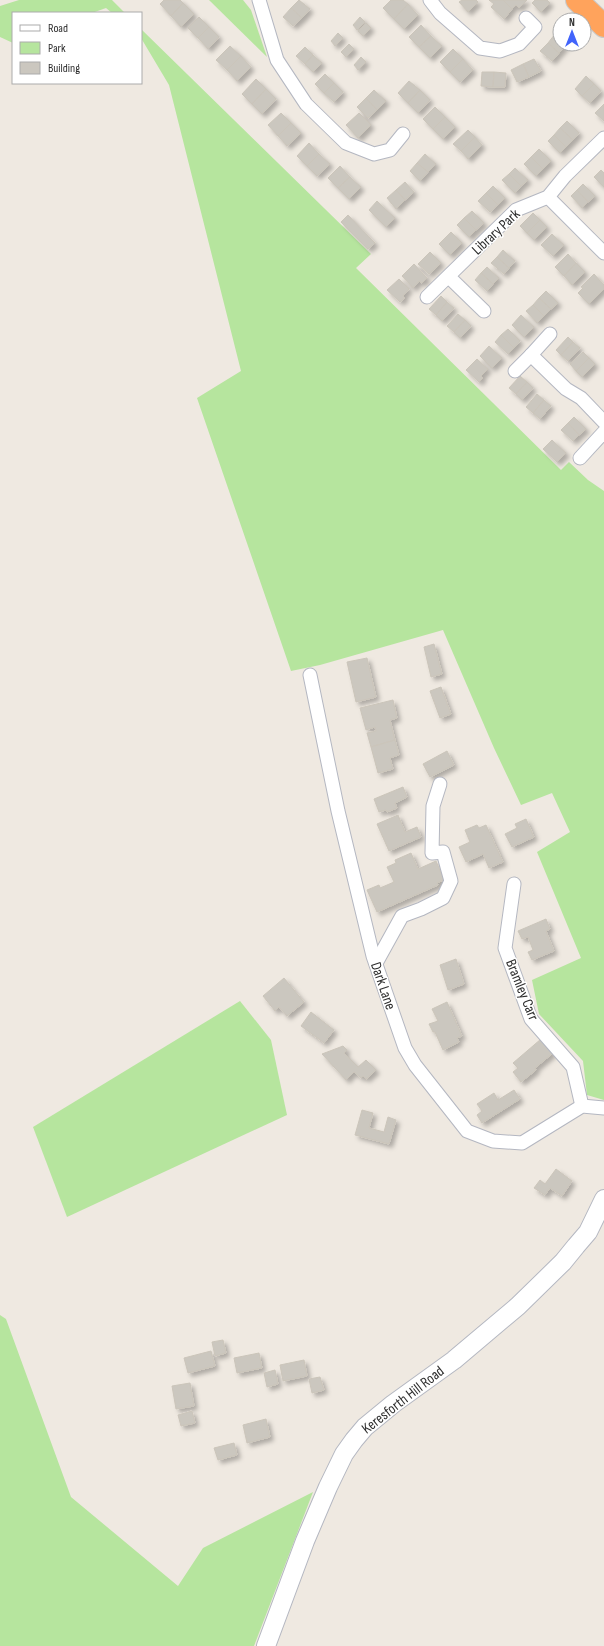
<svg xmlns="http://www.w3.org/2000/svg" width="604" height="1646" font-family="'Sofia Sans Condensed',sans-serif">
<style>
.green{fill:#b6e59e}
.building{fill:#cbc7bf;stroke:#cbc5ba;filter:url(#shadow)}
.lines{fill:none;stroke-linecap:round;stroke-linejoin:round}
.street-casing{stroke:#b4b7c1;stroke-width:15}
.secondary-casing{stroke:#b4b7c1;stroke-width:20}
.highway-casing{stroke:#c9c9c9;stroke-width:24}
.street{stroke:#fff;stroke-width:13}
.secondary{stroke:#fff;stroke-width:18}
.highway{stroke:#ffa35c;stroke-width:22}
.labels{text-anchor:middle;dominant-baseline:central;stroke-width:3;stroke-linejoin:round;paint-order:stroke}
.street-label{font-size:15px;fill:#2e2e2e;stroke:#fff}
</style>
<defs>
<filter id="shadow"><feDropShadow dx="3.5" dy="3.5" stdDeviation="2" flood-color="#0004"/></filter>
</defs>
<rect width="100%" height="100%" fill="#efe9e1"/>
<g class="green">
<polygon points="0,0 0,6 19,0 112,0 125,13 112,13 106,8 92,13 13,13 13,43 0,37"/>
<polygon points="209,0 243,0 251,10 267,57"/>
<polygon points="141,29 371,254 356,268 561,470 569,462 588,480 604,491 604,1100 587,1095 583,1061 539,1014 532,980 581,958 537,852 570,832 552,793 521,805 494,748 443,630 320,665 291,671 197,398 241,371 169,85 141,38"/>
<polygon points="240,1001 271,1040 287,1115 67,1217 33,1127"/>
<polygon points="0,1315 6,1319 71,1497 178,1586 203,1548 313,1492 254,1646 0,1646"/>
</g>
<g class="building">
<polygon points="164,0 180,0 183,3 171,16 160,4"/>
<polygon points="299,0 310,9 302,18 291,8"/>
<polygon points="391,0 403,0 408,4 394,19 383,8"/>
<polygon points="462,0 476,0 478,2 468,12 459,2"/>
<polygon points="489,0 503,0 512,9 504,19 491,7 494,4"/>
<polygon points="503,0 527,0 519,8 516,5 512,9"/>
<polygon points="535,0 547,0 550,3 541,12 532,3"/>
<polygon points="183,3 194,14 181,27 171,16"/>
<polygon points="408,4 418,15 404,29 394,19"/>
<polygon points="291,8 302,18 293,26 283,17"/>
<polygon points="199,17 209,27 198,38 188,28"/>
<polygon points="360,17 365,22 357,30 353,25"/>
<polygon points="366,23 371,28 363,36 358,31"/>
<polygon points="421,25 431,36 419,47 409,37"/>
<polygon points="209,27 219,37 208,49 198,38"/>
<polygon points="338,33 343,38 335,46 331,41"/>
<polygon points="555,34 560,38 560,44 567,44 559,53 548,43"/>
<polygon points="431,36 442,46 430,58 419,47"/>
<polygon points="548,43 559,53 552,61 540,51"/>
<polygon points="349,44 354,49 346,57 341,52"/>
<polygon points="230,46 241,56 227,70 216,60"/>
<polygon points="305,47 313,55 305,64 296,56"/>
<polygon points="453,49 463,59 450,72 440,62"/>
<polygon points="313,55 322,63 313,72 305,64"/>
<polygon points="241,56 251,67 237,81 227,70"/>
<polygon points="361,57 366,62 358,70 354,65"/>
<polygon points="463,59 473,70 460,82 450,72"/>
<polygon points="534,59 541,71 529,77 523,64"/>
<polygon points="523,64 529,77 517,82 511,70"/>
<polygon points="482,72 494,72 493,87 481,86"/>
<polygon points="494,72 506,73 505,87 493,87"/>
<polygon points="325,74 334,83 324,93 315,84"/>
<polygon points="586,76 594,84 582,96 575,89"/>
<polygon points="256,79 266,89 252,104 242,94"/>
<polygon points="409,81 420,90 408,103 398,93"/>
<polygon points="334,83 343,92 334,102 324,93"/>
<polygon points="594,84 601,91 590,103 582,96"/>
<polygon points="266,89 276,99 262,114 252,104"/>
<polygon points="374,90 386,101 377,110 366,98"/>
<polygon points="420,90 430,100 418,113 408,103"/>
<polygon points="366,98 377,110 368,118 357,107"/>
<polygon points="604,104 604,121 595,113"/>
<polygon points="435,107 445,117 433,129 423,119"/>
<polygon points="281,113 291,123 278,136 268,125"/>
<polygon points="359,113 371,125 358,138 346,125"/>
<polygon points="445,117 455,127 443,139 433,129"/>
<polygon points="567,121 579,133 573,140 560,128"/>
<polygon points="291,123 301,133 287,146 278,136"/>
<polygon points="560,128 573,140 566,147 554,135"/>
<polygon points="468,130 475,137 461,151 453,144"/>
<polygon points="554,135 566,147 560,153 548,141"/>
<polygon points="475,137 482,145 468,159 461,151"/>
<polygon points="309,143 319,154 307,166 297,156"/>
<polygon points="539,149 551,161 543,169 531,157"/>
<polygon points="319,154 330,164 317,176 307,166"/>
<polygon points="425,154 436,164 428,172 417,163"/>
<polygon points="531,157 543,169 536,176 524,164"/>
<polygon points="417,163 428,172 420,181 410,171"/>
<polygon points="340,166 350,177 338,188 328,178"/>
<polygon points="515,168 528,180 521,186 509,174"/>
<polygon points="601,170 604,173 604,187 594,177"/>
<polygon points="509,174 521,186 515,193 502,180"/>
<polygon points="350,177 361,187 349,199 338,188"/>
<polygon points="405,182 414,192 405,200 396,190"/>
<polygon points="583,184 595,196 588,202 577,190"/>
<polygon points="493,186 505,198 498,205 486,193"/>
<polygon points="396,190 405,200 396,209 387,198"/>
<polygon points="577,190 588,202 582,208 571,196"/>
<polygon points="486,193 498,205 490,212 478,201"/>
<polygon points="377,201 395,218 386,227 369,210"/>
<polygon points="472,211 484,223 476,230 464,218"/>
<polygon points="533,213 540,220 527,233 520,226"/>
<polygon points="348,215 375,243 368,249 341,222"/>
<polygon points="464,218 476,230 469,237 457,225"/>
<polygon points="540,220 547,227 534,240 527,233"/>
<polygon points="451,232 462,243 450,255 439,244"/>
<polygon points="552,234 564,245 553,256 541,245"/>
<polygon points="503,250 515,261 509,268 497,257"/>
<polygon points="430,252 441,263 429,274 418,264"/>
<polygon points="568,254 576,263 564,276 555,267"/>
<polygon points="497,257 509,268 504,274 491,263"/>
<polygon points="576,263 585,272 572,285 564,276"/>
<polygon points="414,264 427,278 422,283 419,281 413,288 402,276"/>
<polygon points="487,267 499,278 493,284 481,273"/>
<polygon points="481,273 493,284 487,291 475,280"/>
<polygon points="594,274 604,285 604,289 589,304 578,293 583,288 581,287"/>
<polygon points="399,279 409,289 403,296 405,298 400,302 387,290"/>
<polygon points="546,291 558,303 551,309 539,298"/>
<polygon points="441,296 447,302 436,315 429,309"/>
<polygon points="539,298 551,309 544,316 533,305"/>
<polygon points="447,302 454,308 442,321 436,315"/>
<polygon points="533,305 544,316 537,323 526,311"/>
<polygon points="458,314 465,320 454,332 447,326"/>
<polygon points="521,315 534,327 524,337 512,325"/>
<polygon points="465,320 471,326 460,338 454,332"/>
<polygon points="508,329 520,341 514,348 501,335"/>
<polygon points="501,335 514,348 508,354 495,342"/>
<polygon points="568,337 573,342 561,355 556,350"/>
<polygon points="573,342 580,348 568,361 561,355"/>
<polygon points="489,346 502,358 492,368 480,356"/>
<polygon points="583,352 589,358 576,371 570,364"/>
<polygon points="589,358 595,364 582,377 576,371"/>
<polygon points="477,359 488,369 481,376 483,378 479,382 466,370"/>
<polygon points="520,376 527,382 516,394 509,388"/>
<polygon points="527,382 533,388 522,400 516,394"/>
<polygon points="537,394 544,400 533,413 526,407"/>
<polygon points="544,400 551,406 540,419 533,413"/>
<polygon points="574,417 586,429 579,435 568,423"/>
<polygon points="568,423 579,435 573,441 561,430"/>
<polygon points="552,440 566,453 557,462 543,449"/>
<polygon points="434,644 442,674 431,677 424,647"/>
<polygon points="367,658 376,697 356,702 347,662"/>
<polygon points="441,687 451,714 440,718 430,691"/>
<polygon points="393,700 397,718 390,720 395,740 371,747 367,733 376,731 375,727 366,730 360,708"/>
<polygon points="395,740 399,755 390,758 393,769 378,773 371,747"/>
<polygon points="447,751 454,765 430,777 423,764"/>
<polygon points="403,787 407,797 395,803 397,808 387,812 386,810 379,812 374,799"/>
<polygon points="398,815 405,832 417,827 421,837 389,851 377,824"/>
<polygon points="526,819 534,837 512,847 505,834 517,828 515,824"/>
<polygon points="477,825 479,828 486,825 503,862 489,868 483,854 466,862 459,847 470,842 465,830"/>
<polygon points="411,853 418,869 436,861 444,880 437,883 438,885 377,912 367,890 379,885 380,888 394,882 387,867 396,863 395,860"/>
<polygon points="546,919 550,929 546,931 554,951 532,960 528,952 533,950 528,937 522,939 518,931"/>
<polygon points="456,959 464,984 448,990 440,965"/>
<polygon points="284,978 304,1002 287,1016 279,1007 275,1011 263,996"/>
<polygon points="447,1002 462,1036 457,1038 459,1042 443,1050 435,1032 433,1032 429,1024 438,1021 432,1009"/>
<polygon points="311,1012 334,1030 324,1043 301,1026"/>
<polygon points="541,1039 553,1053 535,1068 536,1070 521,1082 513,1072 518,1068 513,1063"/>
<polygon points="343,1046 347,1050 344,1053 358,1067 366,1060 376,1070 366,1079 363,1076 361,1078 354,1072 346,1080 322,1054"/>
<polygon points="514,1090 520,1099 482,1123 477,1115 482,1111 477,1104 494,1093 498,1100"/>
<polygon points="362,1110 373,1113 369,1128 384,1132 388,1117 396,1120 389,1144 355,1135"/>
<polygon points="556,1169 572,1181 562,1196 550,1188 545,1195 534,1188 540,1180 545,1184"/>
<polygon points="223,1340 226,1353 215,1356 212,1342"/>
<polygon points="211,1351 215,1366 188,1373 184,1358"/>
<polygon points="259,1353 262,1368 237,1373 234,1358"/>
<polygon points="304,1360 307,1376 283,1381 280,1365"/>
<polygon points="275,1370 278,1384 267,1387 264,1373"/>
<polygon points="320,1377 324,1390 312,1393 309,1379"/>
<polygon points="190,1383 194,1406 176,1409 172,1386"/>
<polygon points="192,1411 195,1423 181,1426 178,1415"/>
<polygon points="266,1419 270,1437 247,1443 243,1425"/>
<polygon points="234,1443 237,1455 218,1460 214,1448"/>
</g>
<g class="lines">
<g class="street-casing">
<g id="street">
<polyline points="259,0 277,60 306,104 346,143 374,154 390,150 403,134"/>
<polyline points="430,0 440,13 480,48 500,51 519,44 535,27 526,18"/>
<polyline points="548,197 604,253"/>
<polyline points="449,277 484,311"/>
<polyline points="427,297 516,210 548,197 565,176 604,138"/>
<polyline points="531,355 566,389 581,398 604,422"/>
<polyline points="515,371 531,355 550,334"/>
<polyline points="580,458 604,432"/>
<polyline points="310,675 338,811 373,956 405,1048 415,1065 467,1131 493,1141 522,1143 582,1106 604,1108"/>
<polyline points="514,884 505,948 531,1019 573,1067 582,1106"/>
<polyline points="376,963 402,916 421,909 443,898 451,881 443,852 432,853 433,806 440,784"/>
</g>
</g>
<g class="secondary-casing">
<polyline id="secondary" points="266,1646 305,1541 328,1487 344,1454 354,1440 365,1427 393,1404 454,1360 518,1306 563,1262 576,1246 588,1232 604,1199"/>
</g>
<g class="highway-casing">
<polyline id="highway" points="577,0 604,26"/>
</g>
<use href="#street" class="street"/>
<use href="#secondary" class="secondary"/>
<use href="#highway" class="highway"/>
</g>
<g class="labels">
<g class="street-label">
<text transform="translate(496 232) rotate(-43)">Library Park</text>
<text transform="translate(383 986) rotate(71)">Dark Lane</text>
<text transform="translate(522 990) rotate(68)">Bramley Carr</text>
<text transform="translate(403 1400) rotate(-38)">Keresforth Hill Road</text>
</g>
</g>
<rect x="12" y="12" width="130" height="72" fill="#ffffff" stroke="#ababab"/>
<rect x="20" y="25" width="20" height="6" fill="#ffffff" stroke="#ababab"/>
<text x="48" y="32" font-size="12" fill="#2e2e2e">Road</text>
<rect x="20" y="42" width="20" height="12" fill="#b6e59e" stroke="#ababab"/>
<text x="48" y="52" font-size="12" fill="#2e2e2e">Park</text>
<rect x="20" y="62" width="20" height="12" fill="#cbc7bf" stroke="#ababab"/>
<text x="48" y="72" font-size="12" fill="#2e2e2e">Building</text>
<g transform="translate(572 32)"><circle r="19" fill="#ffffff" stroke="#ababab"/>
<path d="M0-3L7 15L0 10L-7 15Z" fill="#4264fb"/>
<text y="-6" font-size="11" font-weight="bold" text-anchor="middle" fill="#2e2e2e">N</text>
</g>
</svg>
